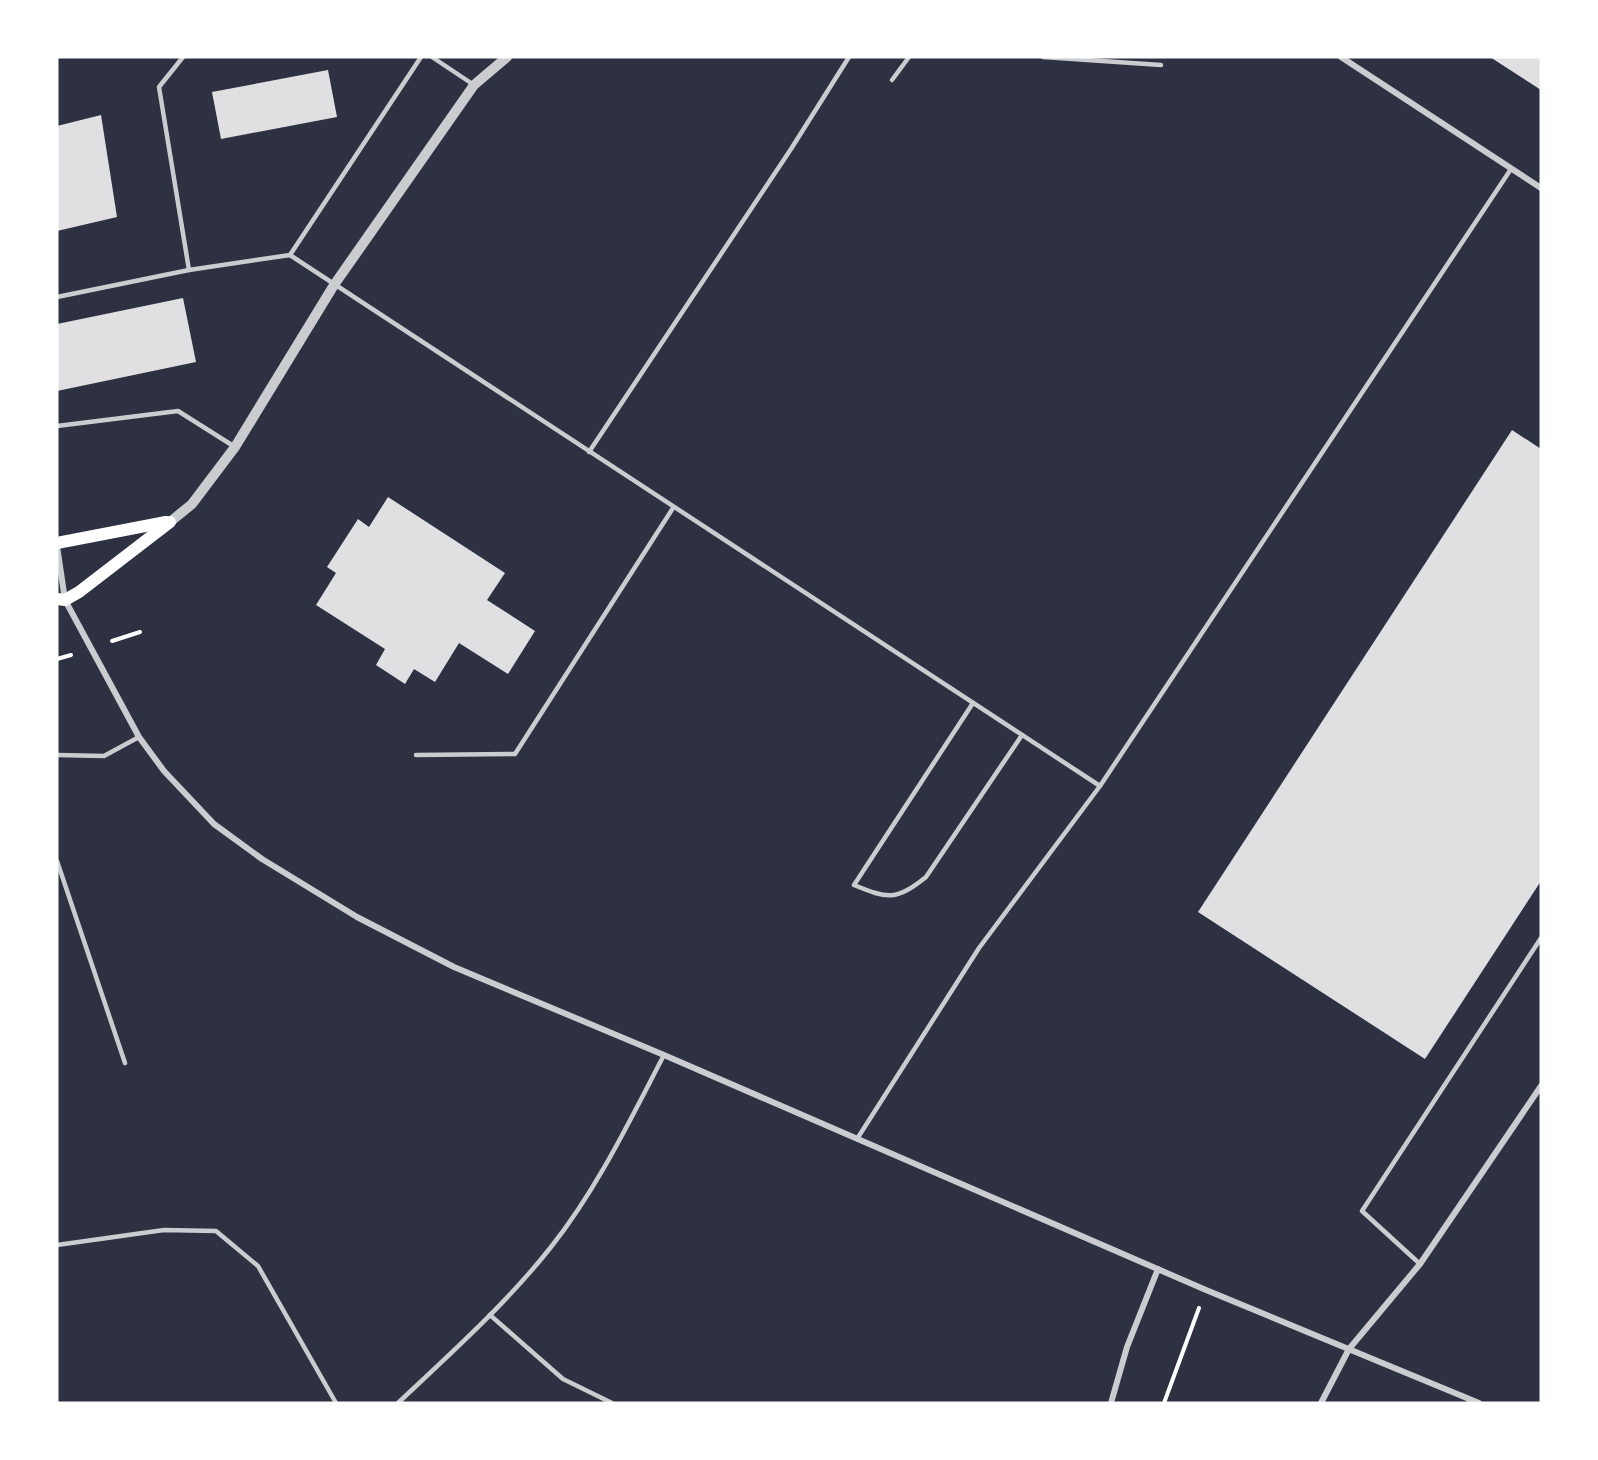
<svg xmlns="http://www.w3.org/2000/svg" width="1598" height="1460" font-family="'Asap Condensed',sans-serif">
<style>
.building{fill:#e0e0e3}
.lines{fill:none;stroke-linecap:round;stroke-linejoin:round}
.path{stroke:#fff;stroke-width:4}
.service{stroke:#caccd0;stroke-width:4.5}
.minor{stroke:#caccd0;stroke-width:6}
.tertiary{stroke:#caccd0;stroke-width:10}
.secondary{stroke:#fff;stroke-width:12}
</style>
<rect width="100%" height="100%" fill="#2d3142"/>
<g class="building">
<polygon points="1490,57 1541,57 1541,90"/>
<polygon points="328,70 337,117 221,139 212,92"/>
<polygon points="101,115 117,217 57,231 57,126"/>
<polygon points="183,298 196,362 57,391 57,324"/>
<polygon points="1512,430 1541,449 1541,881 1425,1059 1198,912"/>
<polygon points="388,497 505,573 487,600 535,631 508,674 459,643 435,682 414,669 405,684 376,665 385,649 316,605 336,573 327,567 358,519 369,527"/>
</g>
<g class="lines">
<g class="path">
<polyline points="112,641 140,632"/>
<polyline points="57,659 71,655"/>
<polyline points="1164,1403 1199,1308"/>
</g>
<g class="service">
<polyline points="183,57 159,87 189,270"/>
<polyline points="432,57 474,85"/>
<polyline points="1043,57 1161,65"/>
<polyline points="892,80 909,57"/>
<polyline points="290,255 421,57"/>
<polyline points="57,297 189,270 290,255 1100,786"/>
<polyline points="57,426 178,411 235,447"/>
<polyline points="589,452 791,149 849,57"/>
<path d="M973 703 854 885C888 899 896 901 926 877L1022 735"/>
<polyline points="57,755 104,756 139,737"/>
<polyline points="416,755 515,754 673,508"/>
<polyline points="57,861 125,1063"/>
<polyline points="857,1139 979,948 1100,786 1511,169"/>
<polyline points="57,1245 164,1230 216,1231 258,1266 336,1403"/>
<polyline points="1420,1264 1362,1211 1541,938"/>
<polyline points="490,1315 563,1379 612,1403"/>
<path d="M398 1403C451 1353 506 1304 551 1247 597 1189 630 1120 664 1055"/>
</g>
<g class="minor">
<polyline points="1341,57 1541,188"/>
<polyline points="57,546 65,600 139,737 164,771 214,824 262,859 357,917 454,967 664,1055 1206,1290 1479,1403"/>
<polyline points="1111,1403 1127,1347 1158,1269"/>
<polyline points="1321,1403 1349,1349 1420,1264 1541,1086"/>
</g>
<polyline class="tertiary" points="170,522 192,504 235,447 334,285 474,85 507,57"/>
<g class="secondary">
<polyline points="57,543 166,522"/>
<polyline points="57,599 65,600 79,592 170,522"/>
</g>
</g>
<rect width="1598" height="1460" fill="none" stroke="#ffffff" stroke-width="117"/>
</svg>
